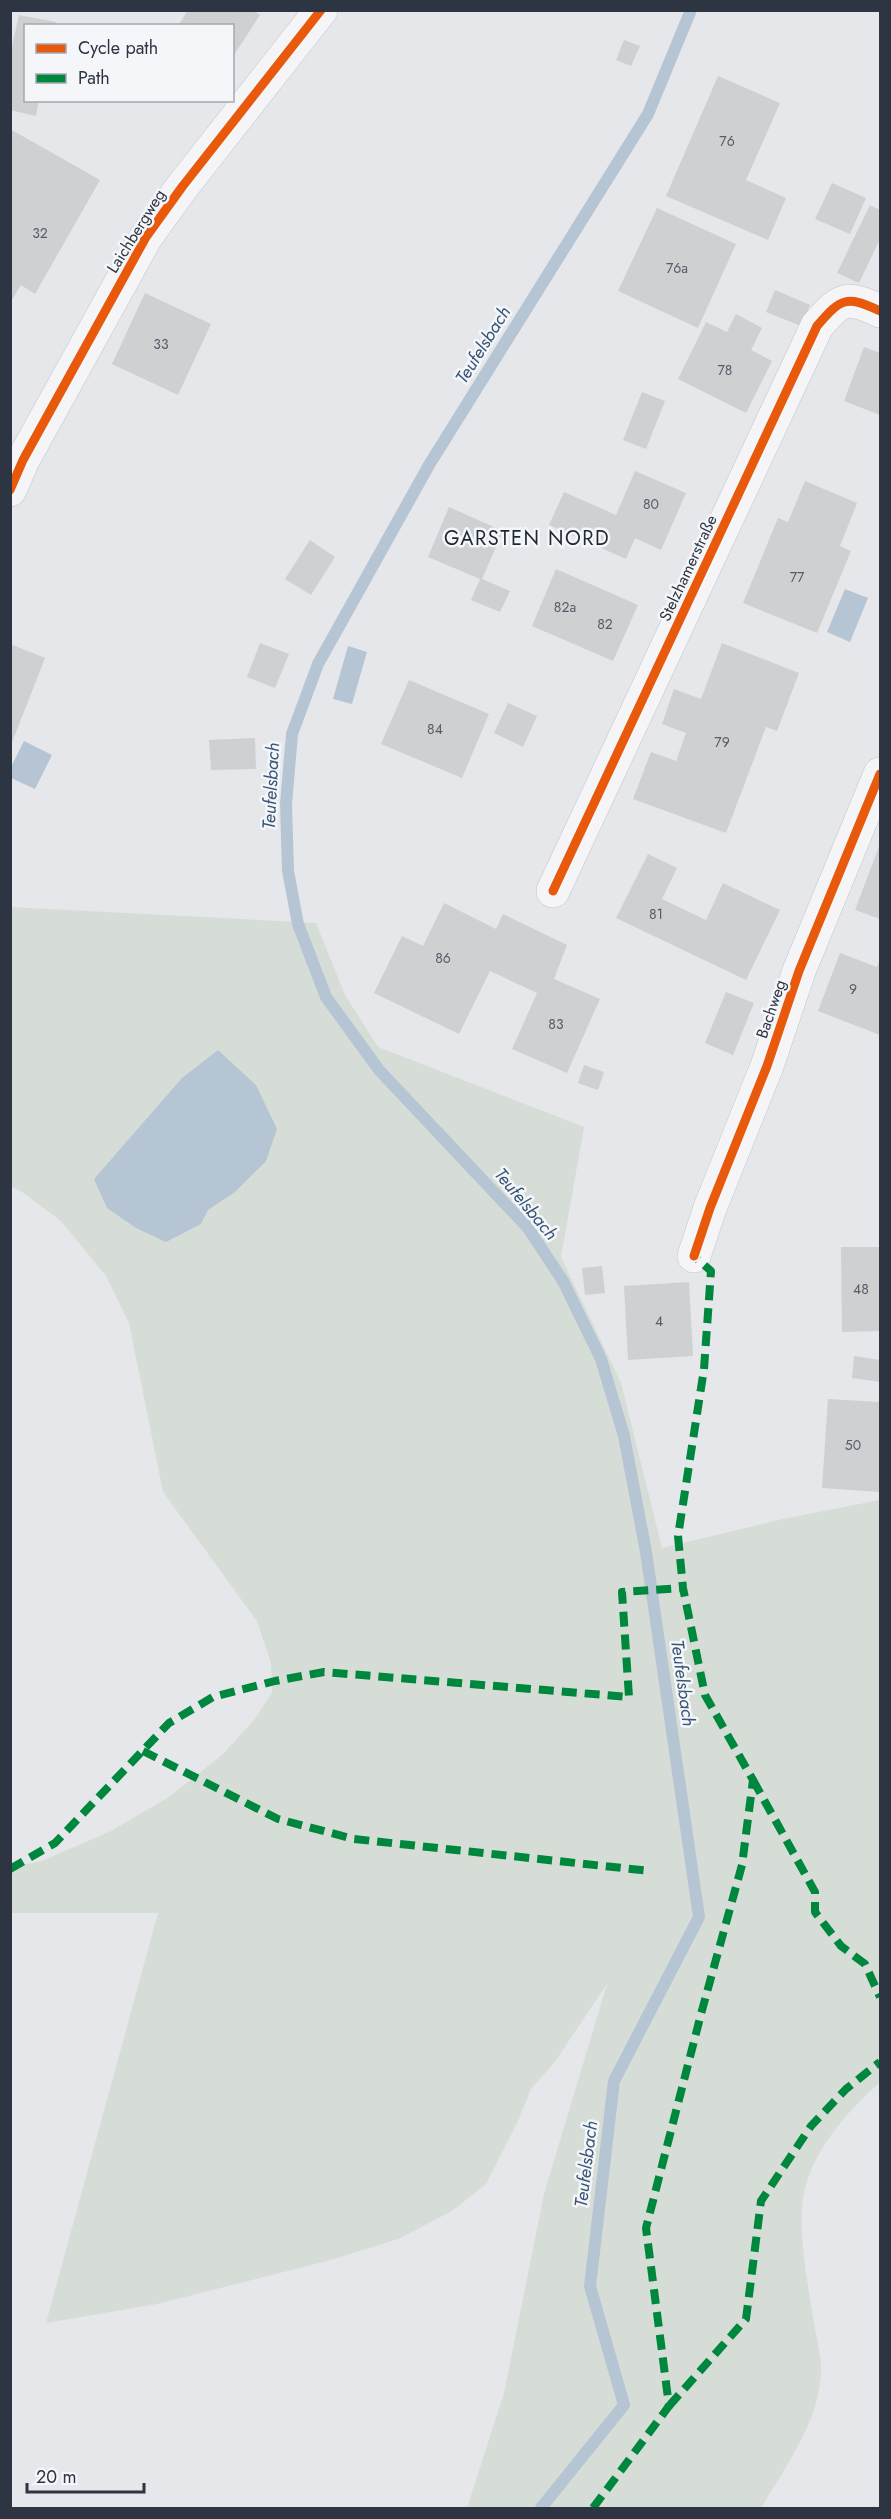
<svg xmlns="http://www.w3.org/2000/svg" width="891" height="2519" font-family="Jost,sans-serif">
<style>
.green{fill:#d6ddd6}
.water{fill:#b6c5d3}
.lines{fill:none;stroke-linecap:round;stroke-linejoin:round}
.stream{stroke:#b6c5d3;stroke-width:12}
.building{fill:#ced0d2}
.minor-casing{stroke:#c3c5c8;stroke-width:34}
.minor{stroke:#f5f5f7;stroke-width:33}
.quiet{stroke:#00873e;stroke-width:8;stroke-dasharray:15 8;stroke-linecap:butt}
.cycleway-casing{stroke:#f4f6f9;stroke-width:13}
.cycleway{stroke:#e8590c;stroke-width:9}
.labels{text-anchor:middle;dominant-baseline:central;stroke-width:5;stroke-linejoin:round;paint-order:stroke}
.number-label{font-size:14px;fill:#565c68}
.street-label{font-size:16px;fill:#2d3543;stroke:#f4f6f9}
.water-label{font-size:18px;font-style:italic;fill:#395575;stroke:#f4f6f9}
.quarter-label{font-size:20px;letter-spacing:1.5px;fill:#1f2634;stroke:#f4f6f9}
</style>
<rect width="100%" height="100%" fill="#e5e7ea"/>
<path class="green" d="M10 907 316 923 345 995 378 1047 584 1127 561 1257 621 1383 662 1548 783 1519 880 1500V2082C848 2111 813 2149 804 2193 797 2228 807 2277 812 2312 815 2332 822 2356 821 2376 817 2424 785 2468 761 2508H467L504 2393 544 2194 607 1984 554 2063 531 2089 517 2123 486 2184 452 2211 398 2239 331 2260 157 2304 46 2323 158 1913H11V1867L42 1861 111 1831 169 1797 222 1755 254 1720 272 1693 271 1663 257 1621 163 1492 129 1323 106 1276 61 1221 22 1192 11 1186Z"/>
<g class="water">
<polygon points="845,589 868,598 850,642 827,632"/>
<polygon points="348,646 367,652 352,704 333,699"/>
<polygon points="24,741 52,755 35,789 11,778 11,767"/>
<polygon points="218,1050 256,1085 277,1129 266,1161 235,1192 208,1210 201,1224 166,1242 136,1228 107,1208 94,1179 182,1078"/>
</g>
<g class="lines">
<polyline class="stream" points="541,2508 624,2405 590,2286 614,2081 699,1917 646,1552 624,1436 601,1359 563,1281 528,1228 379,1070 326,997 298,924 288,871 286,804 292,734 318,664 429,465 648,114 691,10"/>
</g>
<g class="building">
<polygon points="188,10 253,10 260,15 232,58 232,26 178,26"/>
<polygon points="19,15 56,22 55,26 26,26 26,100 39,100 36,116 10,110 10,55"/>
<polygon points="624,40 640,46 631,66 616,60"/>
<polygon points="718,76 780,103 746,180 786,198 768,240 666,196"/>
<polygon points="10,129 100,180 35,294 21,285 10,303"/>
<polygon points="832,183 866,198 850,234 815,219"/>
<polygon points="870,205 880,210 880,239 859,283 837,273"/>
<polygon points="657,208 736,244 698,328 618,291"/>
<polygon points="775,290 810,305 801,326 766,312"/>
<polygon points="145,293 211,324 178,395 112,364"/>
<polygon points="736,314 762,328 751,350 772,361 746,413 678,379 706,322 727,332"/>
<polygon points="864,347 880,353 880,415 844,401"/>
<polygon points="642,392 665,401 646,449 623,440"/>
<polygon points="635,471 686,493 661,550 635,538 626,559 549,525 564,492 616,515"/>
<polygon points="805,481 857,503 840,546 851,551 817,633 743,603 778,518 788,522"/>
<polygon points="449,507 503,531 482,579 510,591 500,612 471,600 480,579 428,557"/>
<polygon points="310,540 335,557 311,595 285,579"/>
<polygon points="556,569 638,605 613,661 532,626"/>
<polygon points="260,643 289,654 275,688 247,677"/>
<polygon points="722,643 799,673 777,731 766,727 726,833 633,799 651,752 676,761 686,733 662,724 674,689 701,699"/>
<polygon points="10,644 45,658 11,745 10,745"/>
<polygon points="409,680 489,714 462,778 381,744"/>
<polygon points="508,703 537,716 523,747 494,733"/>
<polygon points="255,738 256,769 211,770 209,740"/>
<polygon points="880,844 880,919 855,910"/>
<polygon points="648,854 677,868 662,899 706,920 723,883 780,910 746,980 616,918"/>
<polygon points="444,903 496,929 503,914 567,945 554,979 600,999 567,1073 512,1049 537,993 490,971 459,1034 374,993 402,936 423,946"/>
<polygon points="840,953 877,967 880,959 880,1035 818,1011"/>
<polygon points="726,992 754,1003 733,1055 705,1043"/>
<polygon points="584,1065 604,1072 598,1090 578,1083"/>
<polygon points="841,1247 880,1247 880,1331 842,1332"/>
<polygon points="602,1266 605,1293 585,1295 582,1268"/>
<polygon points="689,1282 693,1356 628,1360 624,1286"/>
<polygon points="854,1356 880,1360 880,1382 852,1378"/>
<polygon points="828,1399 880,1402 880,1492 822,1488"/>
</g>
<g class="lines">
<g class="minor-casing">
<g id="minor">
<polyline points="10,490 23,460 146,237 182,187 321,10"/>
<path d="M553 891 817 326C841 298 846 295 880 311"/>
<polyline points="694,1256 710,1208 767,1066 799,971 880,774"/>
</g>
</g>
<use href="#minor" class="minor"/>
<g class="quiet">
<polyline points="143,1751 278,1819 354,1839 650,1871"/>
<polyline points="753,1780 815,1892 815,1912 841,1946 865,1964 880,1997"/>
<polyline points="10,1869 55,1843 169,1723 213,1697 275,1681 324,1672 629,1697 622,1592 683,1588"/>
<polyline points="669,2406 746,2319 761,2201 811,2126 846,2089 880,2062"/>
<polyline points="593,2508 669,2406 646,2228 701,2014 742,1865 753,1780 705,1695 683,1588 678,1536 704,1369 711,1271 694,1256"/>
</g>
<g class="cycleway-casing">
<g id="cycleway">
<polyline points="10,490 23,460 146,237 182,187 321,10"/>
<path d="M553 891 817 326C841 298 846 295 880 311"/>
<polyline points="694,1256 710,1208 767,1066 799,971 880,774"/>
</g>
</g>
<use href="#cycleway" class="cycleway"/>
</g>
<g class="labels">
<g class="number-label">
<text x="727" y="141">76</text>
<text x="40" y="233">32</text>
<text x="677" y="268">76a</text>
<text x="161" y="344">33</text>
<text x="725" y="370">78</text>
<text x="651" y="504">80</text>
<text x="797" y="577">77</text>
<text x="565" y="607">82a</text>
<text x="605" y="624">82</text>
<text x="435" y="729">84</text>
<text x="722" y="742">79</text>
<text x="656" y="914">81</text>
<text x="443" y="958">86</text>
<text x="853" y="989">9</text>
<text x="556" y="1024">83</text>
<text x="861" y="1289">48</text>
<text x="659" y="1321">4</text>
<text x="853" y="1445">50</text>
</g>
<g class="street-label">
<text transform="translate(136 231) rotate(-58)">Laichbergweg</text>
<text transform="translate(688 568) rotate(-65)">Stelzhamerstraße</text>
<text transform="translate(771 1009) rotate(-71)">Bachweg</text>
</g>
<g class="water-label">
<text transform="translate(483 345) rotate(-58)">Teufelsbach</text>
<text transform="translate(271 786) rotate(-87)">Teufelsbach</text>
<text transform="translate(526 1204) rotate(50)">Teufelsbach</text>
<text transform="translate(683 1683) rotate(82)">Teufelsbach</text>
<text transform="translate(586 2164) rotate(-83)">Teufelsbach</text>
</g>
<g class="quarter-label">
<text x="527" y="538">GARSTEN NORD</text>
</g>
</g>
<rect width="891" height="2519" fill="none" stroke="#2d3543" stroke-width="24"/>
<rect x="24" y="24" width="210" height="78" fill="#f4f6f9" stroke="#a4a9b0" stroke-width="1.5"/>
<rect x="36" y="44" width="30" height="9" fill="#e8590c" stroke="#a4a9b0" stroke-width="1.5"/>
<text x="78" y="54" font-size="18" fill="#2d3543">Cycle path</text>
<rect x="36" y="74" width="30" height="9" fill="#00873e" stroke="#a4a9b0" stroke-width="1.5"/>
<text x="78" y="84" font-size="18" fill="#2d3543">Path</text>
<path d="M27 2483v9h117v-9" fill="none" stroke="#2d3543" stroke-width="3"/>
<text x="36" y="2483" font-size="18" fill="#2d3543" stroke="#f4f6f9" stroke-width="4.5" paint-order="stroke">20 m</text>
</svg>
